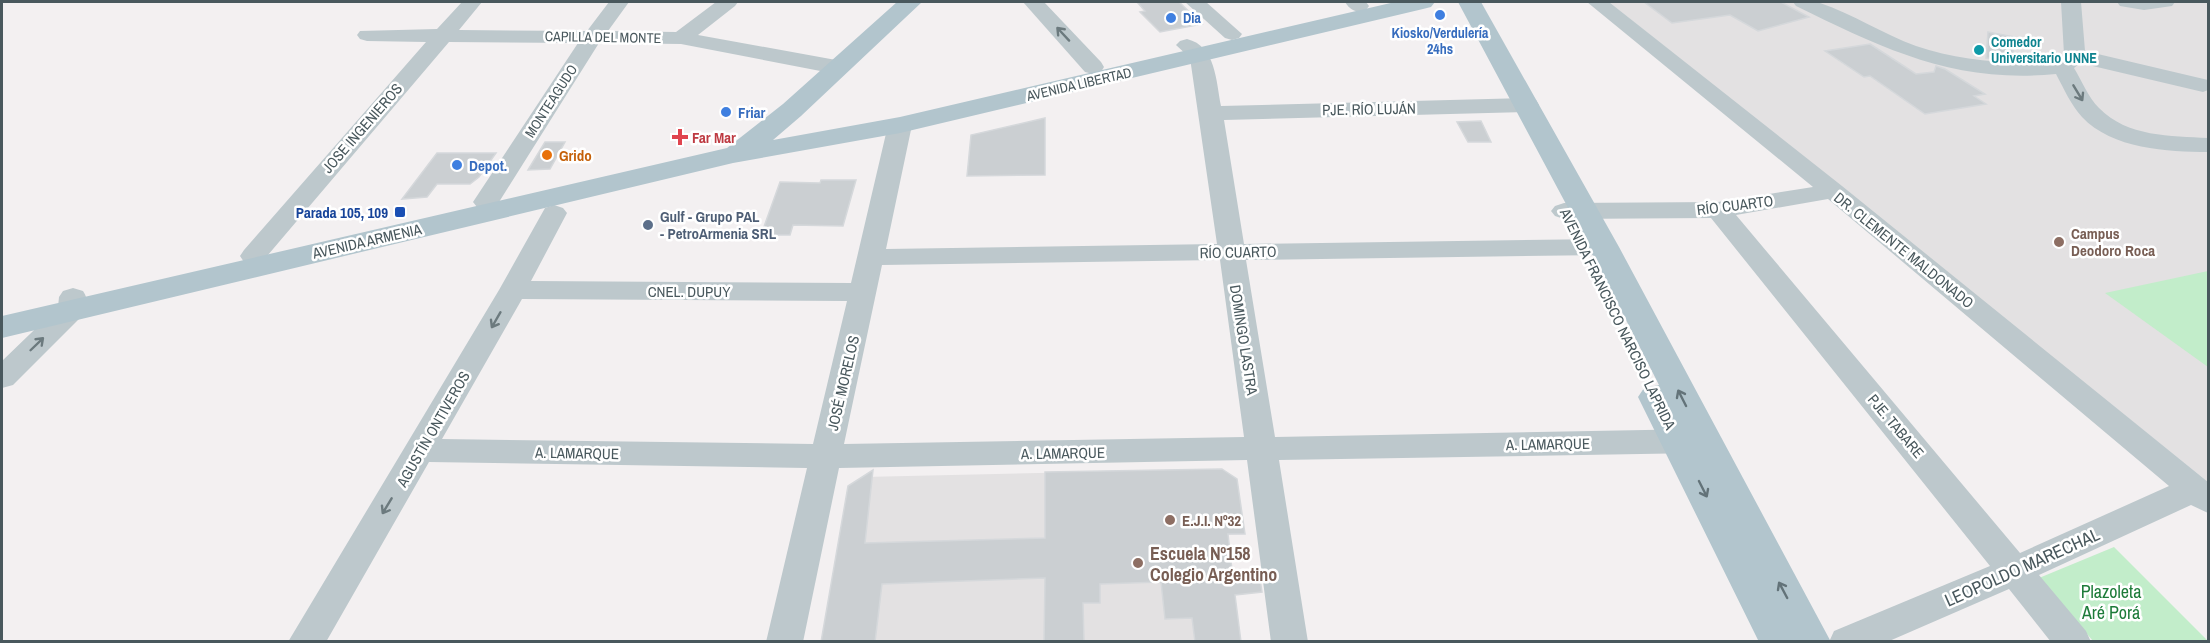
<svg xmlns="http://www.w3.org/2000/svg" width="2210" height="643" font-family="'Archivo Narrow',sans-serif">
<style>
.education{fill:#e3e1e2}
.green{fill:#c2edca}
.building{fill:#cbcfd2;stroke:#d5d8db;stroke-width:1.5}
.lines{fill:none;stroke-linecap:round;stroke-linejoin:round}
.minor{fill:#bdc8cc;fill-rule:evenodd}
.major{fill:#b2c5cd;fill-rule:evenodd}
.oneway{stroke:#6c7a7e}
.oneway2{stroke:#637379}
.shop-dot{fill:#3f7fe0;stroke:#fff;stroke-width:2}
.culture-dot{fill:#0f9aa8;stroke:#fff;stroke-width:2}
.health-dot{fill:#e0444e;stroke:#fff;stroke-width:2}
.food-dot{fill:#e8710a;stroke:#fff;stroke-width:2}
.transit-dot{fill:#1a4fb4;stroke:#fff;stroke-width:2}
.service-dot{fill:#5c6f8a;stroke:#fff;stroke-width:2}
.education-dot{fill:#8d6e63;stroke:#fff;stroke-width:2}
.labels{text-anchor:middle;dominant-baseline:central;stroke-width:5;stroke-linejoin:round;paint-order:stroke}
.far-shop-label{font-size:14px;font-weight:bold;fill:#366cbe;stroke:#fff;text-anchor:start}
.far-street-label{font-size:14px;fill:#49585d;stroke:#fff}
.far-culture-label{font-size:14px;font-weight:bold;fill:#0d838f;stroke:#fff;text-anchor:start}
.street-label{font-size:15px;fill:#49585d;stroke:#fff}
.shop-label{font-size:15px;font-weight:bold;fill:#366cbe;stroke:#fff;text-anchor:start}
.health-label{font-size:15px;font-weight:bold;fill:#be3a42;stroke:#fff;text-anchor:start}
.food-label{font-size:15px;font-weight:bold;fill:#c56008;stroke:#fff;text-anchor:start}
.transit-label{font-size:15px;font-weight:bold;fill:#164399;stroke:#fff;text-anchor:end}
.service-label{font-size:15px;font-weight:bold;fill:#4e5e75;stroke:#fff;text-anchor:start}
.education-label{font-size:15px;font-weight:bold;fill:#785e54;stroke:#fff;text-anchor:start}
.near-education-label{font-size:18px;font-weight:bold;fill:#785e54;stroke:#fff;text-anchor:start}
.near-street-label{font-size:18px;fill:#49585d;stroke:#fff}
.near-park-label{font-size:18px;fill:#1d7b39;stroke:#fff}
</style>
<rect width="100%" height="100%" fill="#f3f0f1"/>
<g class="education">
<polygon points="1609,2 2208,2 2208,482"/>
<polygon points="1222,469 1237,479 1245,534 1228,535 1233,578 1244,579 1246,594 1235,595 1241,641 821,642 848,486 863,477"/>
</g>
<g class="green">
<polygon points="2208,271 2208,367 2105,293"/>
<polygon points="2114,547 2208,641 2093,641 2039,578"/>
</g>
<g class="building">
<polygon points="1137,2 1179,2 1202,24 1160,32 1140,12 1145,11"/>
<polygon points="1644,2 1781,2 1809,17 1758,31 1730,15 1672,23"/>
<polygon points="1988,32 2015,37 2012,60 1986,58"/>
<polygon points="1870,44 1916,74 1934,72 1936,66 1945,69 1985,94 1974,96 1986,104 1925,114 1870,76 1864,77 1825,51"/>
<polygon points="1045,118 1045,175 967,176 971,135"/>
<polygon points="1481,121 1491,142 1468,142 1457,122"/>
<polygon points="545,142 565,142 550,169 528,170"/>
<polygon points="437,153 496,153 479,177 470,184 437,184 427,197 402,199"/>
<polygon points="821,180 856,180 843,226 793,225 790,235 761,235 780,182 820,183"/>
<polygon points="1222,469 1237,479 1245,534 1228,534 1233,579 1260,579 1262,592 1235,595 1241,642 1195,642 1192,618 1165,619 1161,582 1100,584 1100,603 1083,603 1084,642 1044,642 1045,578 882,584 875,642 821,642 848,486 873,470 865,543 1045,538 1045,472"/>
</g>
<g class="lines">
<g class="minor">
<polygon points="462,2 482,2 459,30 587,31 609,2 629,2 608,31 676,32 716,2 738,2 735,6 698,35 836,60 844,62 847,67 844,72 836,74 681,44 599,43 499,202 495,207 486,210 477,207 473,202 578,43 449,42 262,262 253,264 244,262 240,256 244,250 426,42 367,41 360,39 357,35 360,31 437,29"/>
<polygon points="1023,2 1044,2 1101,62 1104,67 1101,72 1093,74 1085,72"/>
<polygon points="1185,2 1206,2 1242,34 1239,38 1232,40 1225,38"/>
<path d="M1345 2H1366L1369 6 1366 10C1356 13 1351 11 1345 2Z"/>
<path d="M1587 2H1609L1842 186 2208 482V513L2191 505 2039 575 2086 631 2091 642H2051L2009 589 1887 642H1829L1834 631 1990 566 1711 218 1564 219 1555 216 1551 211 1555 206 1564 203 1718 202 1813 187ZM1828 199 2169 486 2020 553 1736 215Z"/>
<path d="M1793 2C1801 1 1813 0 1820 3 1853 14 1883 34 1916 46 1961 61 2010 65 2057 61L2064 54 2061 2H2081L2085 51 2208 80V90L2203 92 2080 63 2074 68C2082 81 2088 97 2099 108 2127 137 2171 136 2208 138V152C2168 152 2112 149 2082 117 2071 105 2064 89 2056 74 1955 84 1884 49 1796 6Z"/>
<polygon points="2117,2 2175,2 2172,6 2144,10 2120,6"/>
<path d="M1187 39C1216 46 1216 81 1221 106L1528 98 1536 100 1539 105 1536 110 1528 112 1224 120 1244 244 1604 239 1613 241 1617 247 1613 253 1604 255 1246 260 1275 437 1699 429 1710 433 1715 441 1710 449 1699 453 1279 460 1308 642H1271L1247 460 839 468 803 642H766L807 468 429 462 326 642H288L499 290 545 208 554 205 563 208 567 213 531 281 851 283 888 125 892 120 900 118 908 120 912 125 886 249 1217 244 1190 58 1176 45 1180 41ZM1220 260 1244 437 844 444 882 265ZM522 299 847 301 813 444 442 439Z"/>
<path d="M73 288 83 291C89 300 88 308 82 316L13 385 2 388V361L58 307 59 297 63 291Z"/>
</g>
<g class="major">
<polygon points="897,2 922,2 801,116 773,140 900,117 1395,2 1435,2 1431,7 1423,9 900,133 733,163 2,338 2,316 727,148 783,104"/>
<polygon points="1458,2 1481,2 1619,247 1831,642 1759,642 1638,397 1644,388 1659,385 1589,247"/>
</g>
</g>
<defs><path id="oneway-shaft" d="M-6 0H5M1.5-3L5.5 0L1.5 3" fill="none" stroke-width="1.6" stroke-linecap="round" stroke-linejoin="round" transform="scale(1.5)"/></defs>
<g class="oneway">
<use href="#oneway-shaft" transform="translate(1063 34) rotate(-133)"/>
<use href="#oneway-shaft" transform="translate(2078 93) rotate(59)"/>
<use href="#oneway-shaft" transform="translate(496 320) rotate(120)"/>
<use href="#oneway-shaft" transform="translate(37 344) rotate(-44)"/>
<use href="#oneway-shaft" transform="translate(387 506) rotate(121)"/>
</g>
<g class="oneway2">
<use href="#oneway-shaft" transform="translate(1682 398) rotate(-117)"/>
<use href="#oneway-shaft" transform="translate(1703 489) rotate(63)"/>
<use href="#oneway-shaft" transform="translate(1783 590) rotate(-118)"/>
</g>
<g class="shop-dot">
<circle cx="1440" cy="15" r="6"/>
<circle cx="1171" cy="18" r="6"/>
<circle cx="726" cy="112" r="6"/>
<circle cx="457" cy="165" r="6"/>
</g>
<circle class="culture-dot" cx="1979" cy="50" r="6"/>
<path class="health-dot" d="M677 128h6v6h6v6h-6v6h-6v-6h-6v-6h6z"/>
<circle class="food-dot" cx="547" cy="155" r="6"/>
<rect class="transit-dot" x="394" y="206" width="12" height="12" rx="3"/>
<circle class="service-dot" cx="648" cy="225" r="6"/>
<g class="education-dot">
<circle cx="2059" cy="242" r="6"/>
<circle cx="1170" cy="520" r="6"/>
<circle cx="1138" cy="563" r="6"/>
</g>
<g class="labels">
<g class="far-shop-label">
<text x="1183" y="18">Dia</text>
<text x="1440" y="33" text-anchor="middle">Kiosko/Verdulería<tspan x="1440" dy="16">24hs</tspan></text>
</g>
<g class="far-street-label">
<text transform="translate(603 37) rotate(1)">CAPILLA DEL MONTE</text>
<text transform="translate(1079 84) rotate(-13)">AVENIDA LIBERTAD</text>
<text transform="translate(551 101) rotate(-57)">MONTEAGUDO</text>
</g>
<g class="far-culture-label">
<text x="1991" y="42">Comedor<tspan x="1991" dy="16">Universitario UNNE</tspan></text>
</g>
<g class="street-label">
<text transform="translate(1369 109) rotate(-1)">PJE. RÍO LUJÁN</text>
<text transform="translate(362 128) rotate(-49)">JOSE INGENIEROS</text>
<text transform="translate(1735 205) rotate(-7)">RÍO CUARTO</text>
<text transform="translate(367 241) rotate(-13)">AVENIDA ARMENIA</text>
<text transform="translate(1904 250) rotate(39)">DR. CLEMENTE MALDONADO</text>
<text transform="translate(1238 252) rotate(-1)">RÍO CUARTO</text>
<text x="689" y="291">CNEL. DUPUY</text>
<text transform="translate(1618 319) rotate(64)">AVENIDA FRANCISCO NARCISO LAPRIDA</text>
<text transform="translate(1244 340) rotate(81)">DOMINGO LASTRA</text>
<text transform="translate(843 383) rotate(-77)">JOSÉ MORELOS</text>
<text transform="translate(1896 426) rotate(50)">PJE. TABARE</text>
<text transform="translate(433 429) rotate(-60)">AGUSTÍN ONTIVEROS</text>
<text transform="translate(1548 444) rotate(-1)">A. LAMARQUE</text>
<text transform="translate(577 453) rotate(1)">A. LAMARQUE</text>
<text transform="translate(1063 453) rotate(-1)">A. LAMARQUE</text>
</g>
<g class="shop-label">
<text x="738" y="112">Friar</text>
<text x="469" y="165">Depot.</text>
</g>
<g class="health-label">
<text x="692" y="137">Far Mar</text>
</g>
<g class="food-label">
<text x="559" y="155">Grido</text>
</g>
<g class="transit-label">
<text x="388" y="212">Parada 105, 109</text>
</g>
<g class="service-label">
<text x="660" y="216">Gulf - Grupo PAL<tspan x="660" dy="17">- PetroArmenia SRL</tspan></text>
</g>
<g class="education-label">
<text x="2071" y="233">Campus<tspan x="2071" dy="17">Deodoro Roca</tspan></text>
<text x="1182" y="520">E.J.I. Nº32</text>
</g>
<g class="near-education-label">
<text x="1150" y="553">Escuela Nº158<tspan x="1150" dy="21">Colegio Argentino</tspan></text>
</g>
<g class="near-street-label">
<text transform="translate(2022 567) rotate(-24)">LEOPOLDO MARECHAL</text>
</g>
<g class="near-park-label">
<text x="2111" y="591">Plazoleta<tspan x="2111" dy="21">Aré Porá</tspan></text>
</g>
</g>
<rect width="2210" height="643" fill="none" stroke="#49585d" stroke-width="6"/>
</svg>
